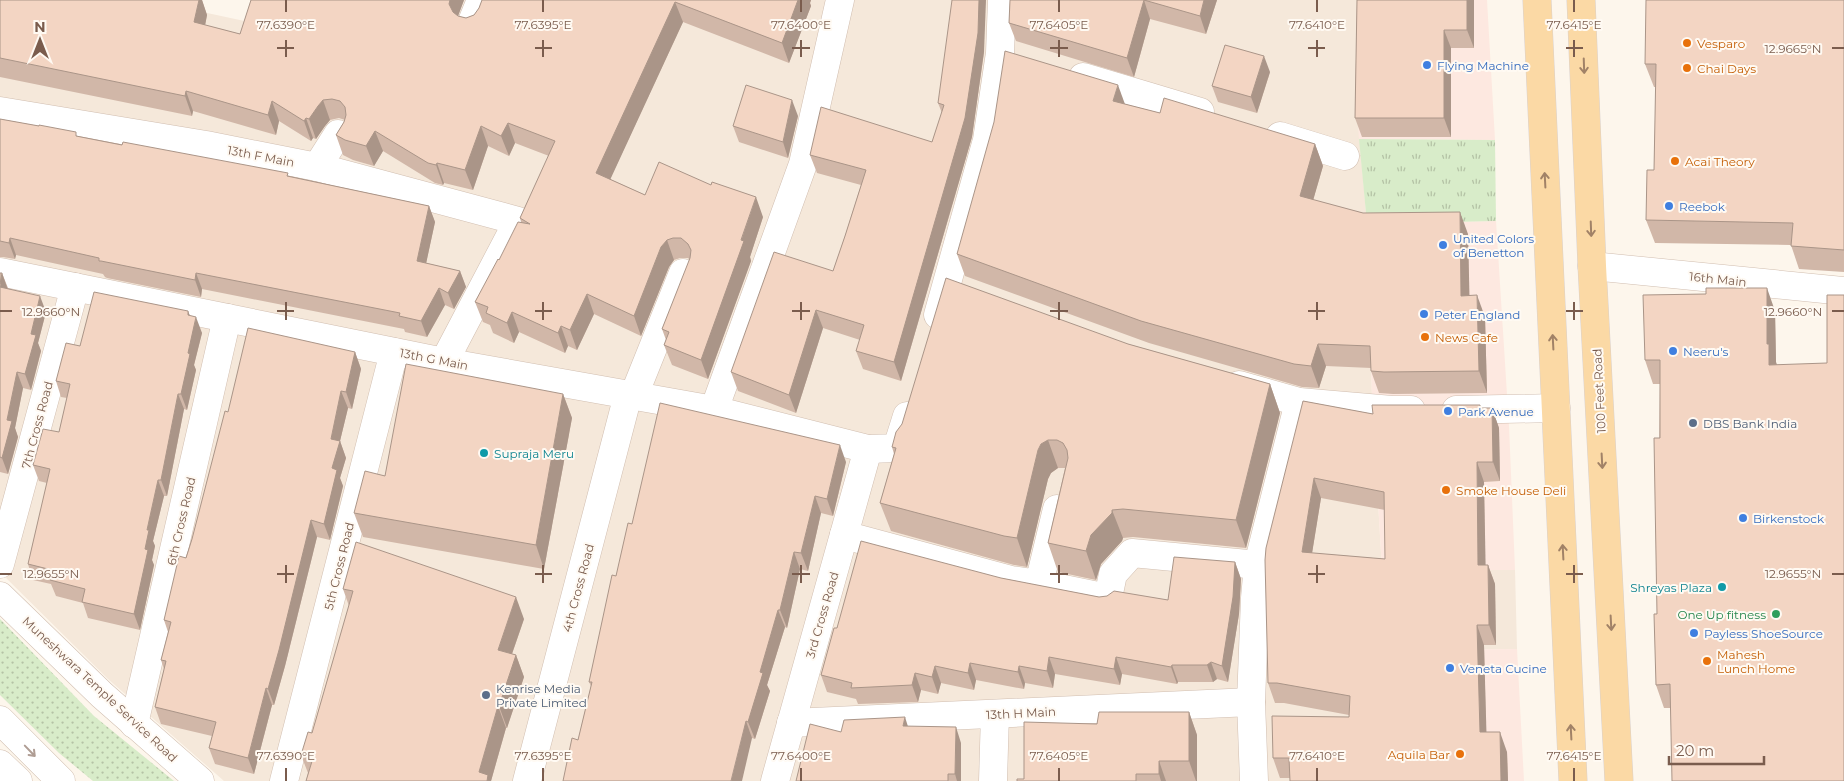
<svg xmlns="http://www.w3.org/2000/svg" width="1844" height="781" font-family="Montserrat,sans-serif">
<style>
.residential{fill:#f5e8da}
.commercial{fill:#fde8e0}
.grass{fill:url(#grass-tufts)}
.park{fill:url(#park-dots)}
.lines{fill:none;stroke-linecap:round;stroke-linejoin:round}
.minor-casing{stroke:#d1beb0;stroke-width:29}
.tertiary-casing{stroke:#d1beb0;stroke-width:29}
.primary-casing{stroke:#dad1cd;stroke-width:29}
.minor{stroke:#fff;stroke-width:28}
.tertiary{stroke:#fff;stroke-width:28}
.primary{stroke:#fbd9a5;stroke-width:28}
.wall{fill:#d1b7a8;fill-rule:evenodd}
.shaded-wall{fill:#aa9588}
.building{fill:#f3d5c3;stroke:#aa9588;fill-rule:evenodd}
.oneway{stroke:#a18267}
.oneway2{stroke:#af9d94}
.ticks{fill:none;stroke:#7a5c4d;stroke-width:2}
.food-dot{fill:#e8710a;stroke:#fffaf3;stroke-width:2}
.shop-dot{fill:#3f7fe0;stroke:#fffaf3;stroke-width:2}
.service-dot{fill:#5c6f8a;stroke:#fffaf3;stroke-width:2}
.culture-dot{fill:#0f9aa8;stroke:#fffaf3;stroke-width:2}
.leisure-dot{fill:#2e9e5b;stroke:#fffaf3;stroke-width:2}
.labels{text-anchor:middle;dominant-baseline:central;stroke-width:4;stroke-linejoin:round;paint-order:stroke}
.food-label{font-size:12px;fill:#c56008;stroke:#fffaf3;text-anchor:start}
.shop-label{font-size:12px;fill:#366cbe;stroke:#fffaf3;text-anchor:start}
.street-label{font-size:12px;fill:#7a5c4d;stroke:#fffaf3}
.service-label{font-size:12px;fill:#4e5e75;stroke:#fffaf3;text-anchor:start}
.culture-label{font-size:12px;fill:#0d838f;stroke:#fffaf3;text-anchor:start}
.leisure-label{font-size:12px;fill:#27864d;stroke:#fffaf3;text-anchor:end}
.ticks-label{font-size:12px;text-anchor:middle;fill:#7a5c4d;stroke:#fffaf3;stroke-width:4;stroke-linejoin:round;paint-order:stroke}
</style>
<defs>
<pattern id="grass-tufts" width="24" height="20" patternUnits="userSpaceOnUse" patternTransform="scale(1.25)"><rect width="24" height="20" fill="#d8ecc9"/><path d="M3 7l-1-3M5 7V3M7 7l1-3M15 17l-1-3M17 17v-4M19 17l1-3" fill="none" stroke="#b4c2a5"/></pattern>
<pattern id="park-dots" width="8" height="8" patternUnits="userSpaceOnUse" patternTransform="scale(1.25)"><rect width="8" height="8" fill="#d8ecc9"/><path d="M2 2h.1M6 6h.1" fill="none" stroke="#b4c2a5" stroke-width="1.8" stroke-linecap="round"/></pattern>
</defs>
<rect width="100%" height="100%" fill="#fdf6ec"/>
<polygon class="residential" points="0,0 147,0 249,22 258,0 1357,0 1356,98 1367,224 1372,398 1382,570 1515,570 1517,649 1383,650 1390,781 224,781 108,679 0,572"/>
<g class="commercial">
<polygon points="1357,0 1487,0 1495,140 1359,139 1356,98"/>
<polygon points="1496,221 1509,426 1515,570 1382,570 1372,398 1367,224"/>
<polygon points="1517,649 1524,781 1390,781 1383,650"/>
</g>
<polygon class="grass" points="1359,139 1495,140 1496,221 1367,224"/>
<polygon class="park" points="0,619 94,716 174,781 93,781 59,753 0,695"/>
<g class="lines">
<g class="minor-casing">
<g id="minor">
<polyline points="472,22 481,0"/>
<polyline points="1083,77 1200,112"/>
<polyline points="0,111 206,145 317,167 518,221 444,362"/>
<polyline points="1280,136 1345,156"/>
<polyline points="317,167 338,134"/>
<polyline points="1592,266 1844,291"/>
<polyline points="0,272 444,362 714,410 868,449 897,448 907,416"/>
<polyline points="938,315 987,140 1000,53 1002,0"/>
<polyline points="1239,385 1299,402 1392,410 1411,410"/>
<polyline points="634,395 683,273"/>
<polyline points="714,410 803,164 840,0"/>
<polyline points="1456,410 1556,408"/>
<polyline points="844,535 1011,580 1039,584 1057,509"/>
<polyline points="0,564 75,287"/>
<polyline points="1039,584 1108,598 1113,574 1132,553 1258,565"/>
<polyline points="0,596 102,695 200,781"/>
<polyline points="791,723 1251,702"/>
<polyline points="134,724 227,318"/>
<polyline points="284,781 394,352"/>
<polyline points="527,781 628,395"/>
<polyline points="775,781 868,449"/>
<polyline points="993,781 995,714"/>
<polyline points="1254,781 1251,702 1255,598 1258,565 1299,402"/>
</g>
</g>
<g class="tertiary-casing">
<g id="tertiary">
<polyline points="0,720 61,781"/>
<polyline points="0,764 18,781"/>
</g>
</g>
<g class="primary-casing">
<g id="primary">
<polyline points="1537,0 1573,781"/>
<polyline points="1581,0 1592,266 1619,781"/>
</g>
</g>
<use href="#minor" class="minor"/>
<use href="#tertiary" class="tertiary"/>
<use href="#primary" class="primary"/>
</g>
<g class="wall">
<polygon points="0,0 202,0 207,15 205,25 240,34 251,0 464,0 458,16 466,18 474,15 479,8 482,0 811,0 810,3 811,6 789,63 683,22 610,179 645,195 763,217 750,257 751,261 708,379 672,365 664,345 666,340 662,329 690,260 688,258 680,258 674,260 669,267 641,336 594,314 577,350 568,346 565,353 519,332 514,343 493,333 490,325 483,322 475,302 521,222 520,218 549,156 515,143 509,156 488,146 473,190 444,183 443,185 435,183 383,151 374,166 353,160 343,155 336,135 345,120 339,118 330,120 325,126 316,139 313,138 311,141 279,121 276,135 193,111 192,116 0,77"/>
<polygon points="1010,0 1217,0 1206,34 1150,19 1134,77 1016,41 1009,23"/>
<polygon points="1357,0 1474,0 1474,48 1451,48 1451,137 1362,137 1355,118"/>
<polygon points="1844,0 1844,272 1799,269 1791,245 1655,243 1646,220 1654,170 1656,87 1654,87 1645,64"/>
<polygon points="984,52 972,137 901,381 863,369 856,351 860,340 823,328 796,413 738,391 731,372 833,271 845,236 861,185 817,173 810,155 932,142 942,113 938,103"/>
<polygon points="1270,72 1257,113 1218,102 1212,86"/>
<polygon points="1125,104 1160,113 1315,144 1323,166 1313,200 1363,213 1468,234 1469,295 1485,317 1487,393 1393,394 1379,393 1371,371 1371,368 1326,366 1319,388 1302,387 1149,343 965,276 957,254"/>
<polygon points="798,116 788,158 739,142 733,126"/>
<polygon points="0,119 39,126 78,136 289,176 429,206 435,222 426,263 460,271 466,287 454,309 445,305 427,337 405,332 404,329 202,289 201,297 107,278 105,277 103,274 16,255 15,259 3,257 0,257"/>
<polygon points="0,273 2,273 8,288 46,312 38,343 41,351 31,390 23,388 15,428 18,437 8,474 0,472"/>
<polygon points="1706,294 1775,311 1776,362 1844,781 1670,708 1664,708 1656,685 1660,384 1653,384 1645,360"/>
<polygon points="188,311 190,316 202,333 194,365 196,370 187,410 184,409 167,496 164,496 153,541 155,546 152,560 154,565 140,630 88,618 83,603 56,596 51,584 33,580 28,564 47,483 39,481 33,465 59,432 67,398 61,397 56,381 80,346"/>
<polygon points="1128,344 1270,384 1280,413 1246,548 1133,537 1123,538 1122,541 1101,564 1096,580 1058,572 1048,543 1065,468 1058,468 1051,473 1048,479 1027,567 1014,565 891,531 880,503 894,454 892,447"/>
<polygon points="355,352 361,369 352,409 348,408 340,441 346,458 340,478 343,486 330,540 317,537 285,666 274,705 272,705 254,774 215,764 209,748 212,736 161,724 155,707 164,669 161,660 168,632 164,620 192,539 228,412"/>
<polygon points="563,394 572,418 544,569 363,537 354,513 385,476"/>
<path d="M1303 401 1373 414 1492 408 1499 428 1500 481 1484 482 1485 565H1488L1495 584 1496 645H1484L1486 732 1507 752 1508 781H1290V778H1280L1273 758 1349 717V715L1284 703H1275L1268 683ZM1321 498 1385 510V559L1312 553Z"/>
<polygon points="846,462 833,516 821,513 808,571 800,569 787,628 785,627 767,685 770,691 755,739 752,738 578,740 591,686 589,682 616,576 632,524"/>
<polygon points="1235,562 1241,579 1239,614 1228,682 1217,679 1213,682 1178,682 1177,684 1122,674 1120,685 1055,674 1053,688 1025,683 1024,689 976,680 974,690 941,683 938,694 921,690 918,702 858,704 856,699 827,692 821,675 837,628 1001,578 1099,597 1168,600"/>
<polygon points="343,589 524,619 512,654 516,655 524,677 507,728 506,728 491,781 306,781 308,773 301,755 312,733 349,606"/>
<polygon points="1189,712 1197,735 1197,781 1017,781 1024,779 1097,724"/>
<polygon points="908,726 961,743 961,781 796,781 841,732"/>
</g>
<g class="shaded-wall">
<polygon points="199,0 202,0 207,15 202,42 194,22"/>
<polygon points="450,0 464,0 458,16 457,24 449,4"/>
<polygon points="798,0 811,0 810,3 811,6 789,63 782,43"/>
<polygon points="979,0 986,0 984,52 972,137 901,381 894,362"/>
<polygon points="1144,0 1150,19 1134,77 1127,58"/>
<polygon points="1204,0 1217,0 1206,34 1200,16"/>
<polygon points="1467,0 1474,0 1474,48 1467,30"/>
<polygon points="675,2 683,22 604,193 596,173"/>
<polygon points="1444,30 1451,48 1451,137 1444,118"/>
<polygon points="1264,56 1270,72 1257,113 1251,97"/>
<polygon points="1118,85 1126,107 1113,101"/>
<polygon points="186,91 193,111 192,116 185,96"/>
<polygon points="323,100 330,120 325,126 316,139 309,119 318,106"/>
<polygon points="792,100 798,116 788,158 783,142"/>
<polygon points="272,101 279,121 276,135 268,115"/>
<polygon points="306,118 313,138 311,141 304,121"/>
<polygon points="508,123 515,143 509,156 501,136"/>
<polygon points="481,126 488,146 473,190 465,170"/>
<polygon points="375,131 383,151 374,166 366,146"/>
<polygon points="1315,144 1323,166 1308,218 1300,196"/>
<polygon points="437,163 444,183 443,185 436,165"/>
<polygon points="756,197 763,217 750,257 751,261 708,379 701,360"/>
<polygon points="429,206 435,222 423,278 417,261"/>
<polygon points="1460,212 1468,234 1470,318 1461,296"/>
<polygon points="10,238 16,255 15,259 9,243"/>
<polygon points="667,240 674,260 669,267 641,336 634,316 661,247"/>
<polygon points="460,271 466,287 454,309 448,293"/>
<polygon points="2,273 8,290 0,288"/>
<polygon points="196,273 202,289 201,297 195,280"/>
<polygon points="439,288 445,305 427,337 421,321"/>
<polygon points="1767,288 1775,311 1776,362 1778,368 1769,365 1767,344"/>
<polygon points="587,294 594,314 577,350 570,330"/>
<polygon points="1477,295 1485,317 1487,393 1479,371"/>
<polygon points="40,296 46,312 38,343 41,351 31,390 25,374 31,334"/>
<polygon points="816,310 823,328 796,413 789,395"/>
<polygon points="188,311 194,327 196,317 202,333 194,365 196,370 187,410 181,394 188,353"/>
<polygon points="512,312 519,332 514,343 507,323"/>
<polygon points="561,326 568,346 565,353 558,333"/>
<polygon points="1318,344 1326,366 1319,388 1311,366"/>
<polygon points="355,352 361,369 352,409 346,392"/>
<polygon points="17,372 23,388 15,428 18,437 8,474 2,458 7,420"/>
<polygon points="1270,384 1280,413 1246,548 1236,520"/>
<polygon points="341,391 348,408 340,441 346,458 340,478 343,486 330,540 324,524 332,468 331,439"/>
<polygon points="178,394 184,409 167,496 161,480"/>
<polygon points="563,394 572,418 544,569 536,545"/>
<polygon points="1492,408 1499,428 1500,481 1493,462"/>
<polygon points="1048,440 1058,468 1051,473 1048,479 1027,567 1017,538 1038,450 1041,444"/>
<polygon points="840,445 846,462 833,516 827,499"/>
<polygon points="1477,462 1484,482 1486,585 1478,565"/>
<polygon points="1314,478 1321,498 1309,572 1302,552"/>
<polygon points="158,480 164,496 153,541 155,546 152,560 154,565 140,630 134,614 145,549 147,530"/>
<polygon points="815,496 821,513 808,571 801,553"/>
<polygon points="1112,510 1123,538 1122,541 1101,564 1096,580 1086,551 1091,535"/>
<polygon points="311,520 317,537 285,666 274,705 268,689"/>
<polygon points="794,552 800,569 787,628 780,610"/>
<polygon points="1235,562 1241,579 1239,614 1228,682 1222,666"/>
<polygon points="1488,565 1495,584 1496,645 1489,625"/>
<polygon points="516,597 524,619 506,671 498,650"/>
<polygon points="778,610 785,627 767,685 770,691 755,739 748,722 760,672"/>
<polygon points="1477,625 1484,645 1487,752 1480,732"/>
<polygon points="516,655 524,677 507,728 499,706"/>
<polygon points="1049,657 1055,674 1053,688 1047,671"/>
<polygon points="1116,657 1122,674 1120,685 1114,669"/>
<polygon points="1211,662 1217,679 1213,682 1207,665"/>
<polygon points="970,663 976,680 974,690 968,673"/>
<polygon points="1172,665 1178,682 1177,684 1171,667"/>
<polygon points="935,666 941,683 938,694 932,677"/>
<polygon points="1019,666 1025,683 1024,689 1018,672"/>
<polygon points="915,673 921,690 918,702 912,685"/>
<polygon points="266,688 272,705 254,774 248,758"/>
<polygon points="498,706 506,728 491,781 482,781 479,772"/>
<polygon points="1189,712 1197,735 1197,781 1196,781 1189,761"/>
<polygon points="905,717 910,733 903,726"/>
<polygon points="746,721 752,738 742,781 731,781"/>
<polygon points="956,727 961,743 961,781 957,781 955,774"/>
<polygon points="1500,732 1507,752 1508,781 1501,781"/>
<polygon points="1159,761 1166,781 1161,781 1159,774"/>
</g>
<g class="building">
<polygon points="0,0 199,0 194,22 240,34 251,0 450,0 449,4 453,12 458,16 466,18 474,15 479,8 482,0 798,0 782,43 675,2 596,173 645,195 659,162 711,185 712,182 756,197 741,240 744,241 701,360 664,345 669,332 662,329 690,258 691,250 688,244 681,238 673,238 667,240 661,247 634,316 587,294 570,330 561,326 558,333 512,312 507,323 486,313 488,307 475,302 498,259 499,260 518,222 530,224 520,218 555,141 508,123 501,136 481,126 465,170 437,163 436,165 428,163 375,131 366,146 345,140 336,135 344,122 346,115 345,107 340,101 332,99 323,100 318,106 309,119 306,118 304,121 272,101 268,115 186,91 185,96 0,58"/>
<polygon points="952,0 979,0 978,33 965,118 894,362 856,351 864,325 816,310 789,395 731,372 774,252 833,271 845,236 866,170 810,155 821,107 932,142 944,105 938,103"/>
<polygon points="1010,0 1204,0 1200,16 1144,0 1127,58 1009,23"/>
<polygon points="1357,0 1467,0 1467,30 1444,30 1444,118 1355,118"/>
<polygon points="1646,0 1844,0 1844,250 1791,246 1793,223 1646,220 1647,170 1654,170 1656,64 1645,64"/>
<polygon points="1225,45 1264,56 1251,97 1212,86"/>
<polygon points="1005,51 1118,85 1113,101 1160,113 1164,98 1315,144 1300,196 1363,213 1460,212 1461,296 1477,295 1479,371 1384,372 1371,371 1370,346 1318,344 1311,366 1294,364 1141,321 957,254 994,122"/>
<polygon points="746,85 792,100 783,142 733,126"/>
<polygon points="0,119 39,126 39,125 76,132 76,136 122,145 123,142 288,173 287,176 429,206 417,261 460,271 448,293 439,288 421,321 399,316 400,313 196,273 195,280 101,261 99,261 99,258 10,238 9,243 0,241"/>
<polygon points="0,273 2,273 0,284"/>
<polygon points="946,278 1128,344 1270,384 1236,520 1123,509 1112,510 1112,513 1091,535 1086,551 1048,543 1068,458 1067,450 1063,443 1057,440 1048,440 1041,444 1038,450 1017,538 1004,536 880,503 896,448 892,447 896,432 902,424"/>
<polygon points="0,287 40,296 31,334 36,335 25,374 17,372 7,420 12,421 2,458 0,457"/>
<polygon points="1706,288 1767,288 1767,344 1769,344 1769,365 1827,363 1827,295 1844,295 1844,781 1672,781 1670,684 1656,685 1654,614 1657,614 1654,438 1660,438 1660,360 1645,360 1643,295 1706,294"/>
<polygon points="94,292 188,311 188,315 196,317 188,353 190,354 181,394 178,394 161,480 158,480 147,530 149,530 145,549 148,550 134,614 82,602 85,589 50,580 52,570 28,564 50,469 33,465 43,429 59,432 70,384 56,381 66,343 80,346"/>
<polygon points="248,328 355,352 346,392 341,391 331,439 340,441 332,468 337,470 324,524 311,520 279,650 268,689 266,688 248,758 209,748 216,722 155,707 166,661 161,660 171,622 164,620 179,556 186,558 192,539 225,411 228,412"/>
<polygon points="406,364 563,394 536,545 354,513 365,471 385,476"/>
<path d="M1303 401 1373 414 1372 405H1480V408H1492L1493 462H1477L1478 565H1488L1489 625H1477L1480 732H1500L1501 781H1290L1289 758H1273L1272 716 1349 717 1350 696 1277 683H1268L1265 560 1266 548ZM1314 478 1384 492 1385 559 1302 552Z"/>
<polygon points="660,403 840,445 827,499 815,496 801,553 794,552 780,610 778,610 760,672 763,673 748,722 746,721 731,781 563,781 572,738 578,740 592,682 589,682 612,575 616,576 628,523 632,524"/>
<polygon points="861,541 1001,578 1099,597 1107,596 1114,591 1168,600 1174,557 1235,562 1233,597 1222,666 1211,662 1207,665 1172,665 1171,667 1116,657 1114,669 1049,657 1047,671 1019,666 1018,672 970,663 968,673 935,666 932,677 915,673 912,685 851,688 852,683 821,675 834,628 837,628"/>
<polygon points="356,542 516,597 498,650 516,655 499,706 498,706 479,772 488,775 487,781 306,781 313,758 301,755 308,732 312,733 353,591 343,589"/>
<polygon points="1099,712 1189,712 1189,761 1159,761 1159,774 1136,774 1136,781 1017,781 1017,779 1024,779 1024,722 1097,724"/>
<polygon points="905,717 903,726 956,727 955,774 948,774 948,781 796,781 810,724 841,732 844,720"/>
</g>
<defs><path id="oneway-shaft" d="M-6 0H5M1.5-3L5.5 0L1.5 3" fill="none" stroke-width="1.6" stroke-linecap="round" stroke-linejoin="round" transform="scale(1.25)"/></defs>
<g class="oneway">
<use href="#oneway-shaft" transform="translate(1584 66) rotate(88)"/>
<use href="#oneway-shaft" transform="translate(1545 180) rotate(-93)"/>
<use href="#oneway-shaft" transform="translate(1591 229) rotate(88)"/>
<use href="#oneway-shaft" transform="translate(1553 342) rotate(-93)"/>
<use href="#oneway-shaft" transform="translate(1602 461) rotate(87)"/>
<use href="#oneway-shaft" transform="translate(1563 552) rotate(-93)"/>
<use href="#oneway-shaft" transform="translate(1611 623) rotate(87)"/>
<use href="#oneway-shaft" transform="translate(1571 732) rotate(-93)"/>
</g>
<use class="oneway2" href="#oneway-shaft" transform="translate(30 751) rotate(46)"/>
<path class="ticks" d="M286 0V12M543 0V12M801 0V12M1059 0V12M1317 0V12M1574 0V12M286 40V57M543 40V57M801 40V57M1059 40V57M1317 40V57M1574 40V57M277 48H294M535 48H552M792 48H810M1050 48H1068M1308 48H1325M1566 48H1583M1832 48H1844M286 302V320M543 302V320M801 302V320M1059 302V320M1317 302V320M1574 302V320M0 311H12M277 311H294M535 311H552M792 311H810M1050 311H1068M1308 311H1325M1566 311H1583M1832 311H1844M286 565V583M543 565V583M801 565V583M1059 565V583M1317 565V583M1574 565V583M0 574H12M277 574H294M535 574H552M792 574H810M1050 574H1068M1308 574H1325M1566 574H1583M1832 574H1844M286 768V781M543 768V781M801 768V781M1059 768V781M1317 768V781M1574 768V781"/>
<g class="food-dot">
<circle cx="1687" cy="43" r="5"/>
<circle cx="1687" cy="68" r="5"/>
<circle cx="1675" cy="161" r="5"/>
<circle cx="1425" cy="337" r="5"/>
<circle cx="1446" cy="490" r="5"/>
<circle cx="1707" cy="661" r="5"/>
<circle cx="1460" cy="754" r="5"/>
</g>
<g class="shop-dot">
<circle cx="1427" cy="65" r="5"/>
<circle cx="1669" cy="206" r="5"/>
<circle cx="1443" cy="245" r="5"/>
<circle cx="1424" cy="314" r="5"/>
<circle cx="1673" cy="351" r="5"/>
<circle cx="1448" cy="411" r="5"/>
<circle cx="1743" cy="518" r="5"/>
<circle cx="1694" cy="633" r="5"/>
<circle cx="1450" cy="668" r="5"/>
</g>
<g class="service-dot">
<circle cx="1693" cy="423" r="5"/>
<circle cx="486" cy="695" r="5"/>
</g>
<g class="culture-dot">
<circle cx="484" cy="453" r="5"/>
<circle cx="1722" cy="587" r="5"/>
</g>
<circle class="leisure-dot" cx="1776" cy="614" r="5"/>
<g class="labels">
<g class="food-label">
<text x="1697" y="43">Vesparo</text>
<text x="1697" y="68">Chai Days</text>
<text x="1685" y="161">Acai Theory</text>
<text x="1435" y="337">News Cafe</text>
<text x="1456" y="490">Smoke House Deli</text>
<text x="1717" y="654">Mahesh<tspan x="1717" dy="14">Lunch Home</tspan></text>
<text x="1450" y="754" text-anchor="end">Aquila Bar</text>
</g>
<g class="shop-label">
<text x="1437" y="65">Flying Machine</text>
<text x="1679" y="206">Reebok</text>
<text x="1453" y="238">United Colors<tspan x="1453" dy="14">of Benetton</tspan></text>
<text x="1434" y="314">Peter England</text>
<text x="1683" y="351">Neeru's</text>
<text x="1458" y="411">Park Avenue</text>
<text x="1753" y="518">Birkenstock</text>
<text x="1704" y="633">Payless ShoeSource</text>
<text x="1460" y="668">Veneta Cucine</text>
</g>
<g class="street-label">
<text transform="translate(261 156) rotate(11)">13th F Main</text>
<text transform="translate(1718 279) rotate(6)">16th Main</text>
<text transform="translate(434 359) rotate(11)">13th G Main</text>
<text transform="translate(1599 391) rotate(-93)">100 Feet Road</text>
<text transform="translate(37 425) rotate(-75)">7th Cross Road</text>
<text transform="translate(181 521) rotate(-77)">6th Cross Road</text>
<text transform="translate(339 566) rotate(-76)">5th Cross Road</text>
<text transform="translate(578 588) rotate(-75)">4th Cross Road</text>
<text transform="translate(822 615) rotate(-74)">3rd Cross Road</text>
<text transform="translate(100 689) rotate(43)">Muneshwara Temple Service Road</text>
<text transform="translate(1021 713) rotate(-3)">13th H Main</text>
</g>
<g class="service-label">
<text x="1703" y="423">DBS Bank India</text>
<text x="496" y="688">Kenrise Media<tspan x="496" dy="14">Private Limited</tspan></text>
</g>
<g class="culture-label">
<text x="494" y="453">Supraja Meru</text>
<text x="1712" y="587" text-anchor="end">Shreyas Plaza</text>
</g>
<g class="leisure-label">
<text x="1766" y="614">One Up fitness</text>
</g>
</g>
<g class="ticks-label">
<text x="286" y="29">77.6390°E</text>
<text x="543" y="29">77.6395°E</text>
<text x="801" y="29">77.6400°E</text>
<text x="1059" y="29">77.6405°E</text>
<text x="1317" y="29">77.6410°E</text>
<text x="1574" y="29">77.6415°E</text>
<text x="1793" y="53">12.9665°N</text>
<text x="51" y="316">12.9660°N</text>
<text x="1793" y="316">12.9660°N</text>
<text x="51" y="578">12.9655°N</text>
<text x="1793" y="578">12.9655°N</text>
<text x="286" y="760">77.6390°E</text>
<text x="543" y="760">77.6395°E</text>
<text x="801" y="760">77.6400°E</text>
<text x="1059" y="760">77.6405°E</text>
<text x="1317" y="760">77.6410°E</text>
<text x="1574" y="760">77.6415°E</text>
</g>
<g transform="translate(40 40)" stroke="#fffaf3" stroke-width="4" paint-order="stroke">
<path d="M0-4L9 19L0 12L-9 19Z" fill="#7a5c4d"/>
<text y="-8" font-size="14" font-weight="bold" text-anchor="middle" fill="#7a5c4d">N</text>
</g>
<path d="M1669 756v8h95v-8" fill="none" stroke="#7a5c4d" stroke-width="2.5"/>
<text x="1676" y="756" font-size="15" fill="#7a5c4d" stroke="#fffaf3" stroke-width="4" paint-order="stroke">20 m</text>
</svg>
